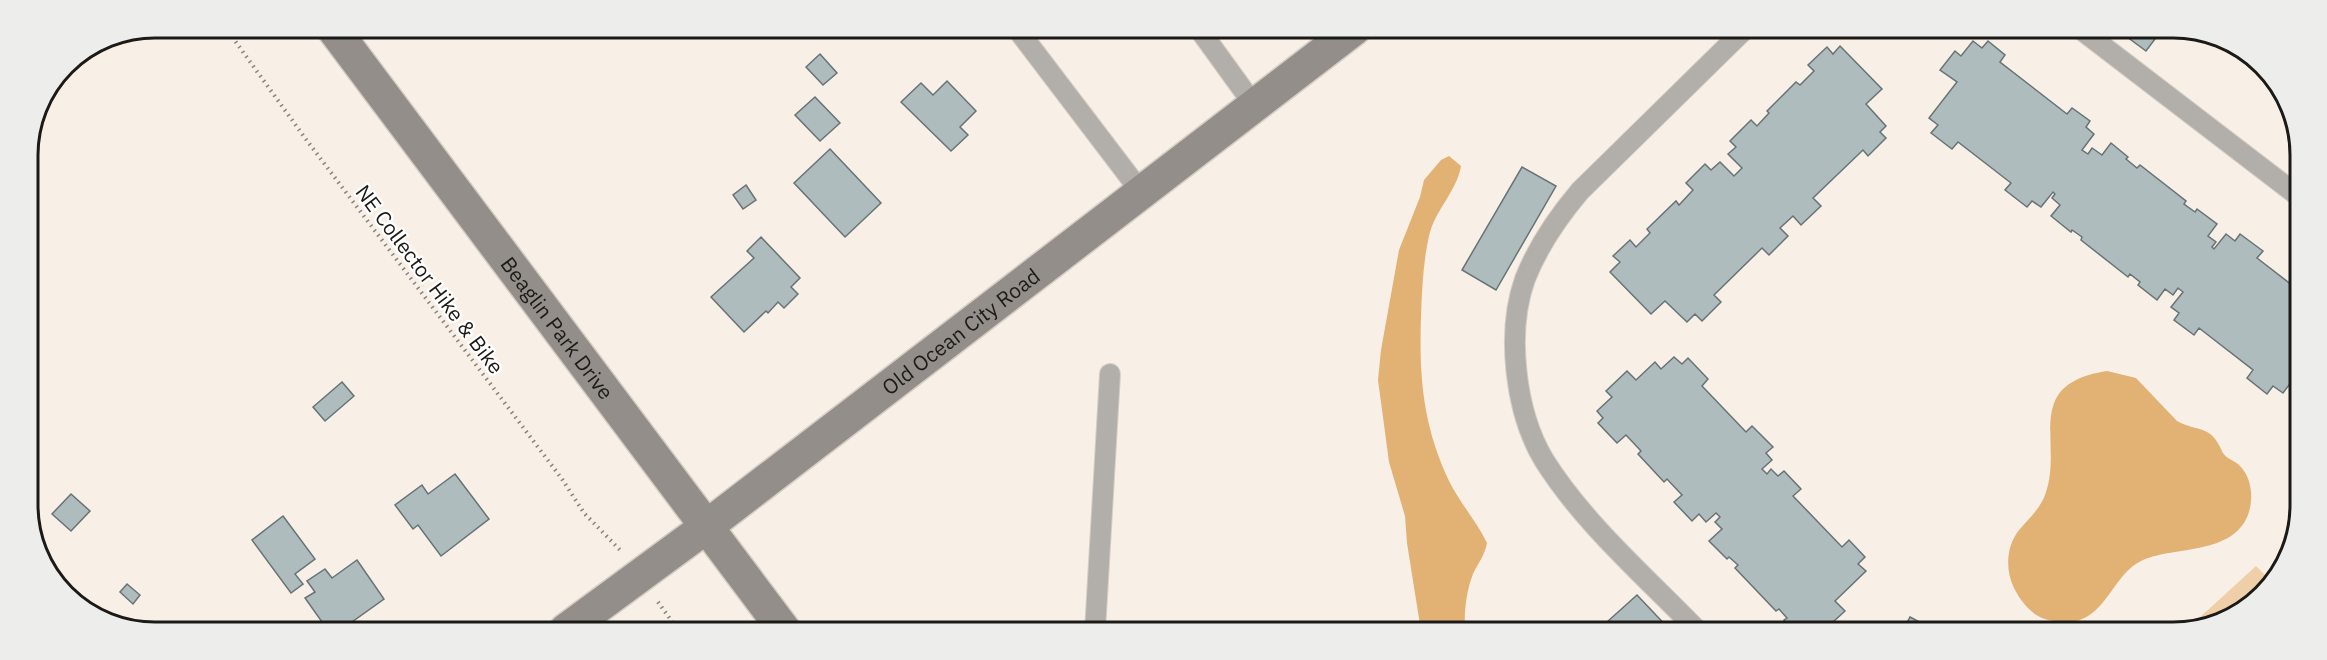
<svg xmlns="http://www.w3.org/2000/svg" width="2327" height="660" font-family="'IBM Plex Sans',sans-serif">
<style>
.green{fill:#efcfa8}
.water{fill:#e2b174}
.building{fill:#afbcbe;stroke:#677374;stroke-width:1.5}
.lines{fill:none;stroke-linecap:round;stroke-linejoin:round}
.lane-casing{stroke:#d5cec6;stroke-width:22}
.secondary-casing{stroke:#d5cec6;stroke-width:36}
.path{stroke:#88837d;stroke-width:4;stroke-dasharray:1.5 4.5;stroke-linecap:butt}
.lane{stroke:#b2afab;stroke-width:20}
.secondary{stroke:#938e89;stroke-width:33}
.labels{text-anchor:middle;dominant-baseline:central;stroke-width:4.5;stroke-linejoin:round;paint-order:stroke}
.street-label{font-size:21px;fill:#1c1a17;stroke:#fff}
.rim{fill:none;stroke:#1c1a17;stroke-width:3}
</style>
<rect width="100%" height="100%" fill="#f8f0e7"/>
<polygon class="green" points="2256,566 2270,580 2256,602 2186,630"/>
<g class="water">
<path d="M1449 156 1461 166C1457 191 1435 210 1429 236 1423 262 1422 290 1421 317 1419 378 1423 425 1449 481 1460 503 1477 522 1487 543 1485 555 1478 563 1473 574 1466 592 1464 612 1465 631H1421L1407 543 1405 516 1389 462 1378 380 1381 350 1399 250 1420 197 1424 180 1441 160Z"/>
<path d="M2107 371 2136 378 2177 421C2187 427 2197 427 2207 432 2216 437 2219 445 2223 453 2227 459 2233 460 2238 464 2252 476 2254 498 2248 515 2232 555 2176 546 2143 560 2111 574 2106 624 2064 622 2057 621 2049 621 2042 618 2030 613 2020 600 2014 588 2005 570 2006 545 2020 529 2031 516 2041 508 2046 492 2063 441 2022 384 2107 371Z"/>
</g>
<g class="building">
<polygon points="2119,31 2161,31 2146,51"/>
<polygon points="1973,41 1982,48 1988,41 2005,55 2000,62 2067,114 2072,108 2090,121 2086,127 2094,134 2082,150 2088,154 2092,148 2102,155 2111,143 2128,157 2126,159 2137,168 2140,165 2186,201 2184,204 2195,212 2197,209 2217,224 2208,236 2216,242 2212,247 2214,249 2226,234 2235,241 2240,234 2263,251 2257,258 2297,289 2296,379 2295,377 2283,393 2273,386 2267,394 2247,378 2253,370 2199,328 2194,335 2174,320 2179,313 2171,307 2183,292 2178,288 2173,295 2165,289 2157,300 2138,285 2140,282 2130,274 2128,277 2081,240 2082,237 2072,230 2071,232 2051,216 2060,205 2052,198 2055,194 2053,192 2041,207 2032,201 2027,207 2005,190 2011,183 1958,142 1952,149 1931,133 1938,125 1929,118 1957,82 1940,70 1955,51 1961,56"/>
<polygon points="1840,46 1882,89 1866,104 1886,126 1880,132 1886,138 1868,156 1863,150 1813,198 1821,206 1801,225 1793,216 1780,228 1788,236 1769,255 1762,248 1714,295 1721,302 1702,321 1695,314 1687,322 1665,301 1651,314 1610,272 1620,262 1613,256 1630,240 1636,247 1650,233 1647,229 1676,201 1679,205 1693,190 1686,183 1705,164 1711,170 1720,162 1734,176 1742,168 1728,154 1736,147 1730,141 1751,120 1757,126 1769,113 1767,111 1796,82 1800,85 1814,71 1808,65 1827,47 1833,54"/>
<polygon points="820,54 837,73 823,85 806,67"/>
<polygon points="947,81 976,111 960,127 968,135 951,151 901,102 921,83 933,95"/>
<polygon points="815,97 840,123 820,141 795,115"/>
<polygon points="830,149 881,203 845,237 794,183"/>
<polygon points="1522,167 1556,186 1496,290 1462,270"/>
<polygon points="746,185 756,200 743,209 733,195"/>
<polygon points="761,237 800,278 791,287 798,294 784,308 778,302 768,313 766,311 744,332 711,297 754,258 747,251"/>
<polygon points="1674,357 1682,364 1688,358 1708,379 1702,386 1746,432 1752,426 1773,447 1766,453 1772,460 1762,469 1767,474 1771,469 1778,476 1784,471 1801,489 1793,496 1842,547 1849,540 1865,557 1858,564 1866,571 1835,601 1845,611 1822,632 1818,632 1813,627 1808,632 1796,632 1784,620 1787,618 1779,609 1776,611 1735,568 1738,565 1729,557 1727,559 1709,541 1722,529 1715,522 1720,517 1716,513 1706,522 1699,514 1692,521 1674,502 1682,495 1667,479 1664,482 1638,454 1641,451 1626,435 1617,443 1598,423 1603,418 1597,411 1612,397 1606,391 1627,371 1636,380 1655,362 1661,369"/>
<polygon points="342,382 354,396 325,421 313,407"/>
<polygon points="455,474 489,519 441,556 418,525 413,529 395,505 422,485 428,494"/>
<polygon points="71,494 90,511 71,531 52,514"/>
<polygon points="283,516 315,559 295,574 303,584 291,593 252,540"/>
<polygon points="357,560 384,599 342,629 327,629 305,598 315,592 307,581 325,569 332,578"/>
<polygon points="127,584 140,595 133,604 120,592"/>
<polygon points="1637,595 1672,632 1616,632 1607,622"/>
<polygon points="1910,617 1929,627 1927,630 1931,632 1888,632 1893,624 1903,630"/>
</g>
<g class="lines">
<g class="lane-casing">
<g id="lane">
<polyline points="1017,29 1141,192"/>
<polyline points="1199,29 1254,105"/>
<polyline points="2083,31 2297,195"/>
<polyline points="1095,631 1110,374"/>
<path d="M1699 632C1647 578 1584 524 1544 460 1515 412 1506 332 1525 279 1538 246 1558 217 1580 191L1744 30"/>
</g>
</g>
<g class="secondary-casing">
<g id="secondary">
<path id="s1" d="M332 27 784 630"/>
<path id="s2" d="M566 630 706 527 1354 29"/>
</g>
</g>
<g class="path">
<polyline points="225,27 305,138 562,479 584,513 620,550"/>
<polyline points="658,602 678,630"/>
</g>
<use href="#lane" class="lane"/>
<use href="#secondary" class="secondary"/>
</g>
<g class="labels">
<g class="street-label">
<text transform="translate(430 279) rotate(53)">NE Collector Hike &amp; Bike</text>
<text stroke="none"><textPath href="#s1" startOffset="376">Beaglin Park Drive</textPath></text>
<text stroke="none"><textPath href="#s2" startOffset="495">Old Ocean City Road</textPath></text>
</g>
</g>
<path d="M0 0H2327V660H0ZM155 38H2173A117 117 0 0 1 2290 155V505A117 117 0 0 1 2173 622H155A117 117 0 0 1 38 505V155A117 117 0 0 1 155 38Z" fill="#ededec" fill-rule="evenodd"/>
<path class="rim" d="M155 38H2173A117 117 0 0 1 2290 155V505A117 117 0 0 1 2173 622H155A117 117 0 0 1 38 505V155A117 117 0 0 1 155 38Z"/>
</svg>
